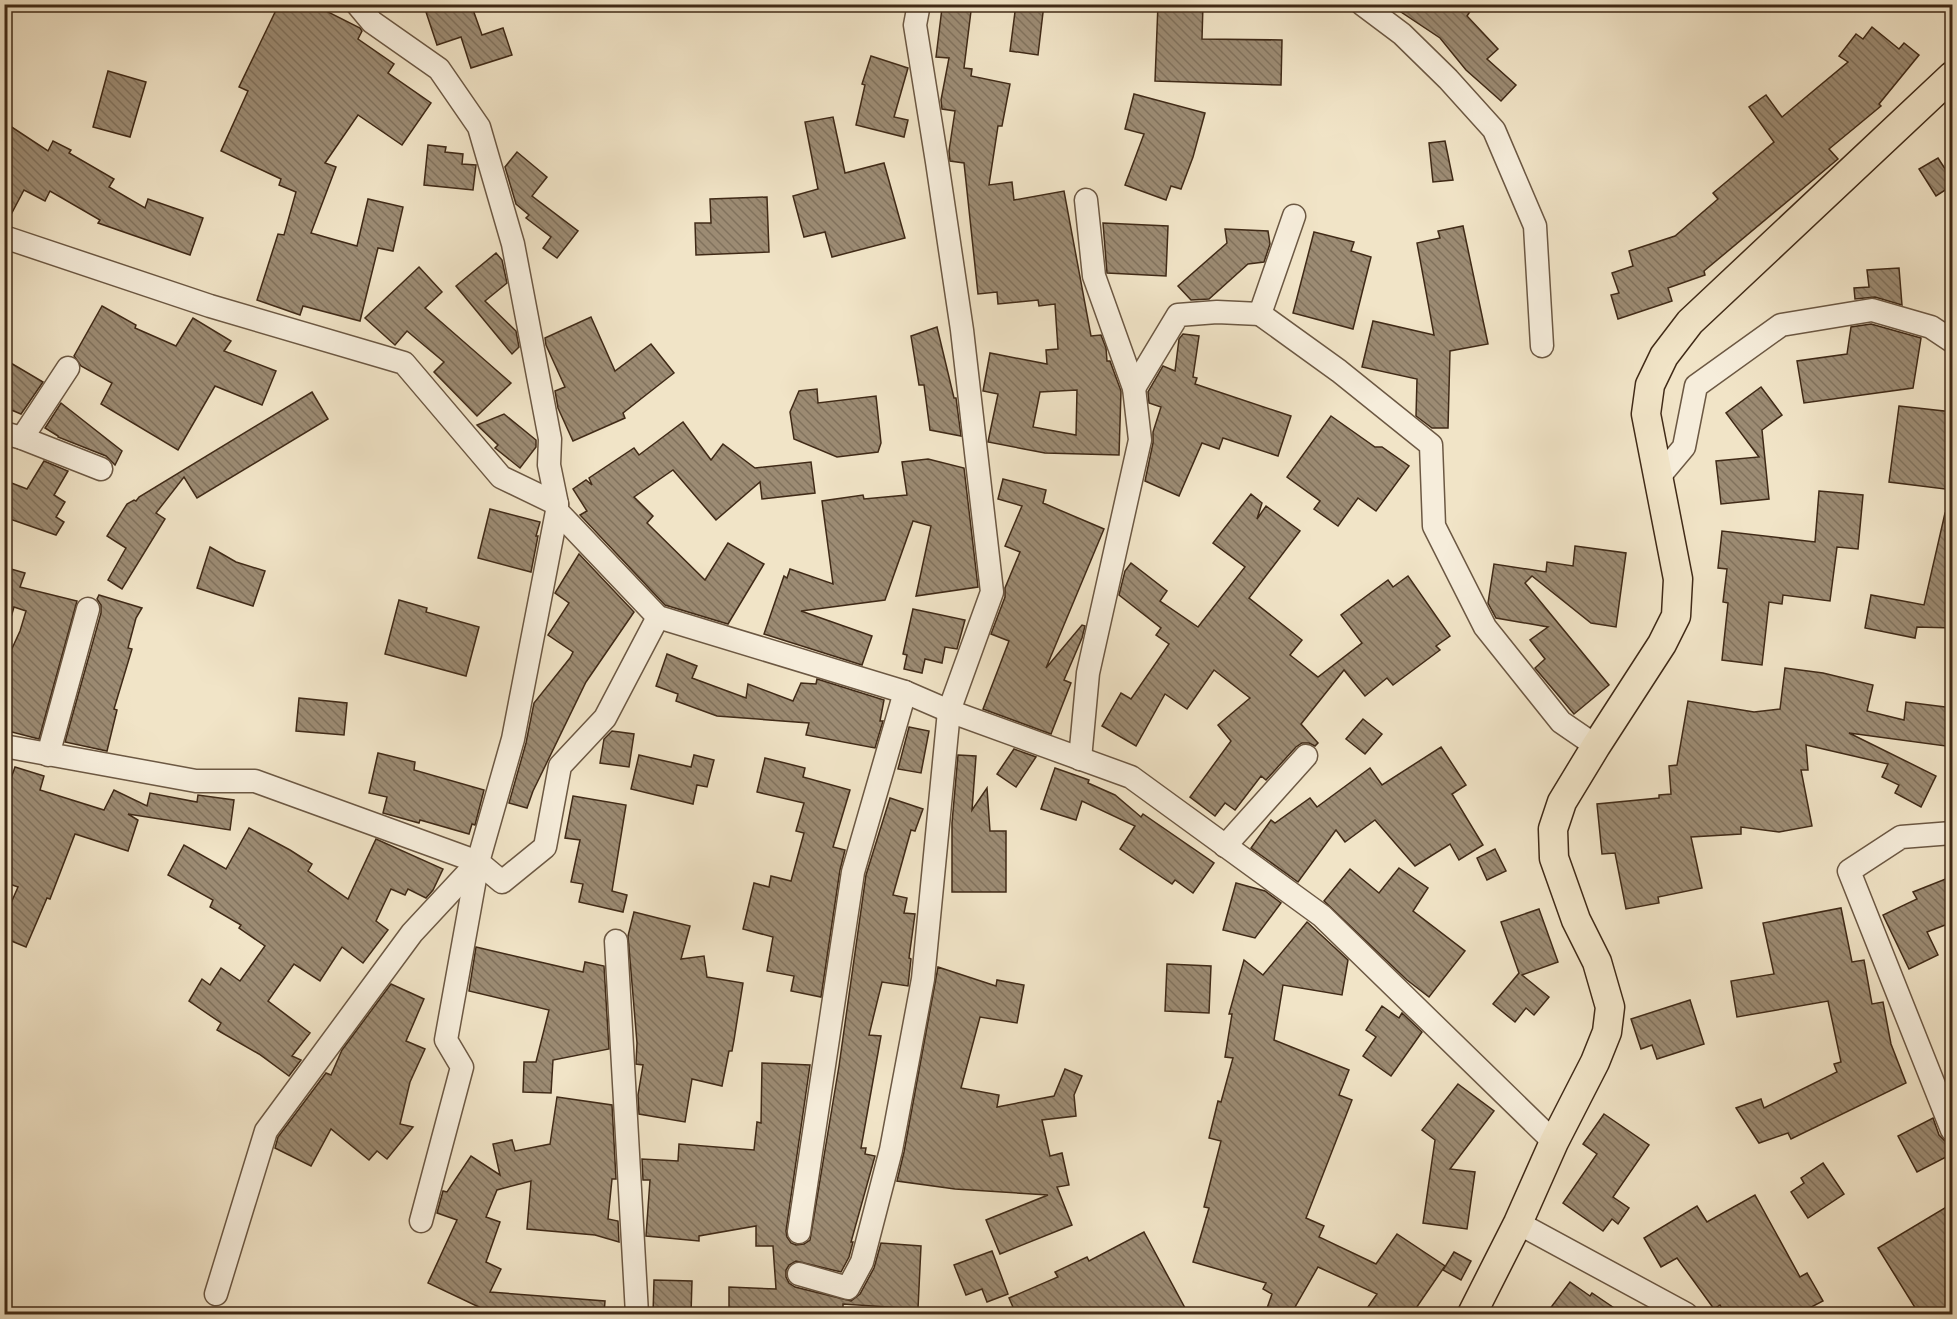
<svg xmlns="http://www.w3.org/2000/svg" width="1957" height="1319" font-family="'IM FELL DW Pica',serif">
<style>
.building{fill:url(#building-back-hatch);stroke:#402a17;stroke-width:1.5;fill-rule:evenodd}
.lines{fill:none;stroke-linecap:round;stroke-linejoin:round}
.minor-casing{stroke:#6c5843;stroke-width:25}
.major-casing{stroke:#402a17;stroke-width:31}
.minor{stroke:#f6eddb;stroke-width:22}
.major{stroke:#f1e4c7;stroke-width:28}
</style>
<defs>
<pattern id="building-back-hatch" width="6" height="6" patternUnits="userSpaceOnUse" patternTransform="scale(1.5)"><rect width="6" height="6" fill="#9c8b73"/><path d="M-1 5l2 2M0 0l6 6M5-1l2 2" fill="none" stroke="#81725d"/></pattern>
</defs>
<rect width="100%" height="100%" fill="#f1e4c7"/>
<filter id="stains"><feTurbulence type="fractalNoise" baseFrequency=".00333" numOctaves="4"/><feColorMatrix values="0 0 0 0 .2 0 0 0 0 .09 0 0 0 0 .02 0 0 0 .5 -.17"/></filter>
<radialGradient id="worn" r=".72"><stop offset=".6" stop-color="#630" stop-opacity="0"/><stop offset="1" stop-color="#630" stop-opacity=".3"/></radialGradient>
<g class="building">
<polygon points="279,4 327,4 324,10 360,28 362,31 358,39 394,64 388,73 431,103 402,145 358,115 325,163 336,167 311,233 357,246 368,199 403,207 393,251 378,248 360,321 303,306 300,315 257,300 278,234 284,235 296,192 279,185 281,179 221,151 248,91 239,87"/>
<polygon points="449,4 471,4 482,35 503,28 512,55 471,68 461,37 437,45 426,12"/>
<polygon points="1016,4 1044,4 1038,55 1010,51"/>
<polygon points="1158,4 1203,4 1202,39 1282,40 1281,85 1155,81"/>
<polygon points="1389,4 1475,4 1467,16 1498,49 1487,59 1516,85 1501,101 1466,70 1440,38"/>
<path d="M942 8 971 11 964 68 972 69 971 76 1010 84 1002 126H998L989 185 1012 182 1014 200 1064 191 1091 336 1101 335 1106 348 1107 361H1110L1121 391 1119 455 1045 453 988 442 998 394 983 391 990 353 1047 364 1046 350 1058 349 1055 304 1039 306 1038 300 998 304 997 292 978 294 964 163 950 161 949 151 955 111 942 109 941 100 949 58 936 57ZM1077 390 1076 435 1033 427 1040 392Z"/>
<polygon points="1872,27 1899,49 1904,43 1919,55 1879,104 1881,106 1829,149 1838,159 1704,271 1705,275 1668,288 1672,301 1618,319 1611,295 1619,293 1612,273 1633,266 1629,251 1675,236 1718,199 1713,193 1774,142 1749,107 1766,95 1782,117 1848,62 1839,56 1856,34 1863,39"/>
<polygon points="871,56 908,68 894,117 908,120 904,137 856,125 865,85 862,84"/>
<polygon points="108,71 146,82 130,137 93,127"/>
<polygon points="1134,94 1205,113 1193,157 1181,189 1171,186 1166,200 1125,185 1144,134 1125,129"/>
<polygon points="833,117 845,173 884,163 905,238 832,257 825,232 804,237 793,196 818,189 805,122"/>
<polygon points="4,122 48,151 53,141 71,150 69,153 114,179 109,187 145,208 148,199 203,218 190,255 98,223 100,220 50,191 45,201 24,190 6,224 4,224"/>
<polygon points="1445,141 1453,180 1433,182 1429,143"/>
<polygon points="428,145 446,147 445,152 463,154 462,164 476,165 473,190 424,185"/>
<polygon points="517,152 547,177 532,196 578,231 557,258 543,248 551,237 526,218 529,215 516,204 505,167"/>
<polygon points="1938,158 1953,181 1953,185 1936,196 1919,169"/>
<polygon points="767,197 769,252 696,255 695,223 711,223 710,199"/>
<polygon points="1103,223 1168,226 1166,276 1107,273"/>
<polygon points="1463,226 1488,344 1450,351 1448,428 1432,428 1416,416 1417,379 1362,367 1373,321 1434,335 1417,243 1440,238 1438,231"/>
<polygon points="1225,229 1268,231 1270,244 1264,262 1248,264 1209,299 1191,300 1178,286 1227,243"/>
<polygon points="1314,232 1354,242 1351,251 1371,257 1353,329 1293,313"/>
<polygon points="496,253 502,260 507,283 485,301 516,331 519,347 512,354 456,286"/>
<polygon points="419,267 442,292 425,308 511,383 477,416 434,372 444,362 407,331 395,345 365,318"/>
<polygon points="1899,268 1902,305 1875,297 1855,299 1854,288 1869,287 1867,270"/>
<polygon points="102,306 136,325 135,328 176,346 193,318 231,341 224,351 276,371 262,405 215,386 178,450 101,404 112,383 81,366 74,356"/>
<polygon points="591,317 615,371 651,344 674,373 623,413 625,418 573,441 558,408 555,391 565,387 546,345 545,338"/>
<polygon points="1871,324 1921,338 1913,388 1804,403 1797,361 1847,354 1851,327"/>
<polygon points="937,327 954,398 956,398 961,436 930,430 924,385 919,385 911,336"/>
<polygon points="1183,334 1199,336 1193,377 1197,378 1195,384 1291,416 1278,456 1223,438 1219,449 1202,443 1179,496 1145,481 1153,443 1153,432 1161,407 1149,403 1148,392 1163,366 1175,371 1179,339"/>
<polygon points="4,359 43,382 21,414 4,407"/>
<polygon points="1761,387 1782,415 1762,430 1769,499 1721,504 1716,461 1759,457 1726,413"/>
<polygon points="817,389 818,403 876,396 881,443 878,452 837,457 794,439 790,412 799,391"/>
<polygon points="312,392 328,419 197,498 184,477 156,513 165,519 122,589 108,580 126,548 107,536 127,504 134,500 136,501 139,497"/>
<polygon points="61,403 122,451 115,465 106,456 58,437 58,436 45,428"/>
<polygon points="1899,406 1953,412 1953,490 1889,482"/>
<polygon points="504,414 536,440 536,447 520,468 495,448 498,445 477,425"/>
<polygon points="1331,416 1375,447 1382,447 1409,466 1376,511 1358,498 1338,526 1314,509 1320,501 1287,477"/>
<polygon points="683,422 711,460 723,444 755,468 811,462 815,493 762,499 760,482 716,520 673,470 634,497 653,516 647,523 705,580 728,543 764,564 728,624 665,605 580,515 587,511 573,489 586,480 592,485 589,478 634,448 639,455"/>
<polygon points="928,459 964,468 978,587 916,596 931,526 913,521 885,600 801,611 872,636 862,665 764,634 784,576 787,578 790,569 833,584 822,501 863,495 864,499 907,495 902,462"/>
<polygon points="44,461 68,471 54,495 65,502 56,517 64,522 56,535 4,517 4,480 27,489"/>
<polygon points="1003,479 1046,490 1043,503 1104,529 1046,668 1082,625 1085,626 1082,638 1064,680 1071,683 1051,734 983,709 1009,641 991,634 1005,597 1005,588 1020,552 1005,546 1022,506 998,499"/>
<polygon points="1819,491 1863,495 1858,549 1837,547 1830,601 1783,595 1782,604 1769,602 1762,665 1722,660 1728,603 1723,602 1727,569 1718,568 1722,531 1815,542"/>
<polygon points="1251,494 1262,503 1257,519 1266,506 1300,531 1249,598 1302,640 1290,655 1318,677 1362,643 1341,615 1388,580 1393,587 1408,576 1450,636 1436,646 1440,650 1393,685 1387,678 1365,696 1344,670 1301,724 1318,743 1315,746 1309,743 1302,743 1296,747 1266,780 1261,776 1235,810 1225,803 1215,816 1190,797 1231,741 1218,725 1250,698 1214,670 1187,709 1165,694 1136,746 1102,726 1121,693 1131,699 1169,644 1156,635 1161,628 1119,595 1125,571 1131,563 1167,591 1160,601 1198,627 1245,567 1213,543"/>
<polygon points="490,509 540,522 536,536 538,536 531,572 478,558"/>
<polygon points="1945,513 1953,514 1953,628 1917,627 1915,638 1865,628 1871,595 1924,605"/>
<polygon points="1575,546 1626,553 1616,627 1591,623 1532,576 1525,583 1609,685 1574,714 1535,668 1545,659 1530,640 1548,627 1496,618 1488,603 1494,564 1546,572 1547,562 1573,566"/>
<polygon points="210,547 236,562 265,571 253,606 197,588"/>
<polygon points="579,554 634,612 586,682 533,791 527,808 509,803 526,743 534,703 570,658 573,652 548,635 569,603 555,593"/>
<polygon points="4,567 25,573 20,587 77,601 39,739 4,730 4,666 20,631 26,611 14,607 9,624 4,623"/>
<polygon points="99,595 142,608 136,618 128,648 132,649 114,709 117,710 107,751 65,742 101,613 101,605 97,599"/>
<polygon points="399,600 427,608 426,612 479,627 466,676 385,654"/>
<polygon points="913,609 965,620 957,649 945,647 942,663 925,659 922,673 904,669 907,655 903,654"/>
<polygon points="667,654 697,666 692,678 746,698 748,684 793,701 801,683 816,684 817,679 884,700 880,721 883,721 875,748 806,735 809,723 717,716 676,701 678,694 656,686"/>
<polygon points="1785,668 1823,673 1873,685 1867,711 1904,720 1906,702 1953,708 1953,747 1849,733 1936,776 1921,807 1895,793 1899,785 1882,777 1888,764 1806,745 1808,770 1801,770 1812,826 1779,832 1741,827 1741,834 1691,837 1702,888 1658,897 1659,903 1626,909 1615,853 1602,854 1597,804 1659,798 1659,795 1671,794 1669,766 1677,765 1688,701 1754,712 1780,709"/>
<polygon points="299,698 347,703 344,735 296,731"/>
<polygon points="1363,719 1382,734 1365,754 1346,739"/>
<polygon points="909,727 929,731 921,773 898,769"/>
<polygon points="612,731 634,734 629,767 600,763 604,739"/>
<polygon points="1441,747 1466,785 1452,794 1483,845 1459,860 1450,844 1415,866 1375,820 1345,842 1336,830 1298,882 1251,848 1271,820 1275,823 1310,798 1317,807 1370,768 1382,785"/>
<polygon points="1014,749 1036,757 1016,787 997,774"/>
<polygon points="378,753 415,762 414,770 484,790 475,825 472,824 469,834 420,820 419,823 383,813 387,797 369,793"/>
<polygon points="639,755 691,767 694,755 714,760 707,787 697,785 693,804 631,789"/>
<polygon points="958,755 976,756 972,810 987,788 990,831 1006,831 1006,892 952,892 952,823"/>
<polygon points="765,758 805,768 803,777 850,790 833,847 845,850 840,870 821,997 791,991 794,976 767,971 773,937 743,929 754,883 769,887 771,876 791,881 804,833 796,831 804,803 757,792"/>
<polygon points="15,767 44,776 40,790 104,810 114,790 147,806 150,793 197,802 198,795 234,800 230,830 128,814 138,820 128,851 75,834 50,899 47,898 26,947 4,938 4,919 18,887 4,882 4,798"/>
<polygon points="1055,768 1089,780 1088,783 1115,795 1141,817 1143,814 1214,863 1193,893 1175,880 1172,884 1120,849 1135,826 1082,801 1076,820 1041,809"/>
<polygon points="573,796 626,805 612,891 627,895 623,912 579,902 583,884 571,882 580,840 565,838"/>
<polygon points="890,798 923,809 915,831 911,830 893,895 907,898 904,913 915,914 909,958 911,959 908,986 882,982 869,1035 881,1036 861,1148 866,1148 865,1154 875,1156 851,1242 853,1242 849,1257 841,1272 796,1261 789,1265 786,1270 786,1277 789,1283 795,1287 851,1301 860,1294 874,1268 881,1243 921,1246 918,1309 843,1304 843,1312 834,1312 834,1314 729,1314 729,1287 776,1289 773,1246 756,1246 756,1226 699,1236 699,1241 646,1236 650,1180 643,1180 642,1159 678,1161 679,1144 754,1150 757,1122 761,1123 762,1063 810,1065 786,1231 787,1237 791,1243 796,1245 804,1244 810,1240 839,1066 866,875"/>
<polygon points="249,828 290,850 312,864 308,871 348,899 376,839 443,869 433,890 426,898 408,889 405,895 391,889 376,921 388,930 363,963 342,947 320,981 294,964 268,1001 310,1033 292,1056 301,1060 289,1076 259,1054 217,1030 221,1023 189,1001 202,979 210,985 221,968 240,981 265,946 239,928 241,925 210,907 213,900 168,875 184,845 226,869"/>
<polygon points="1495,849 1506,871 1487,880 1477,858"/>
<polygon points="1399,868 1428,888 1413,911 1465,951 1429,997 1407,980 1324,901 1350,869 1379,893"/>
<polygon points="1953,876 1953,922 1927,932 1938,955 1909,969 1883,915 1917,899 1913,892"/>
<polygon points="1236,883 1265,891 1281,903 1255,938 1223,930"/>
<polygon points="1841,908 1852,962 1864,960 1872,1004 1883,1002 1891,1044 1906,1083 1791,1139 1788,1133 1759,1143 1736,1108 1761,1099 1764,1108 1837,1072 1834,1064 1841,1062 1828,1001 1737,1017 1731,981 1774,974 1763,923"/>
<polygon points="1539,909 1558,962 1522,975 1549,997 1534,1015 1526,1008 1515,1022 1493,1004 1519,973 1501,922"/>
<polygon points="634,912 690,926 681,959 704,956 707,977 743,983 734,1040 732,1051 729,1051 722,1086 692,1079 685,1122 639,1114 638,1095 643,1065 636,1064 637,1043 628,936"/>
<polygon points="1307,922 1348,960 1342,995 1283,985 1274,1040 1349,1070 1339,1095 1352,1100 1306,1218 1324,1226 1319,1237 1376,1264 1397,1234 1445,1266 1412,1314 1363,1314 1377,1294 1318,1267 1291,1314 1265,1314 1272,1294 1263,1289 1266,1283 1193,1262 1209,1208 1204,1207 1221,1141 1209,1138 1218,1101 1221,1102 1233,1058 1225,1057 1232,1014 1229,1014 1244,960 1263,975"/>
<polygon points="476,947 583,972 585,962 604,966 609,1049 553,1060 551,1093 523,1092 524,1062 536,1062 549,1010 469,991"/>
<polygon points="1167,964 1211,966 1209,1013 1165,1011"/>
<polygon points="938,967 996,986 997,980 1024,985 1017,1023 980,1017 961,1088 999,1095 997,1107 1054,1096 1065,1069 1082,1076 1074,1095 1076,1116 1042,1120 1050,1156 1062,1153 1069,1185 1057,1187 1072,1225 1000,1254 986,1220 1048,1195 955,1189 897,1181 904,1152"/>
<polygon points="391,984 424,999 406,1041 425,1049 410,1082 400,1124 413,1127 387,1159 377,1151 369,1160 331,1129 311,1166 275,1148 278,1137 326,1073 331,1075 342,1050"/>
<polygon points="1690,1000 1704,1044 1657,1059 1652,1045 1641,1049 1631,1019"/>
<polygon points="1382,1006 1399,1018 1402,1013 1422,1032 1391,1076 1363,1056 1376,1037 1366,1030"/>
<polygon points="1458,1084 1494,1111 1450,1169 1475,1172 1467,1229 1423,1223 1435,1140 1422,1130"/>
<polygon points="557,1097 612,1105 616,1179 612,1179 608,1219 618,1221 619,1242 595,1235 527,1229 531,1181 497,1190 486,1217 500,1222 486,1262 501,1269 490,1292 605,1301 604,1314 481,1314 481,1308 428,1283 457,1220 437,1213 443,1191 447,1192 471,1156 500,1175 493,1144 512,1140 515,1151 550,1144"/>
<polygon points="1604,1114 1649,1145 1613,1197 1629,1208 1618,1224 1612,1219 1603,1231 1563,1203 1597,1154 1583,1144"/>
<polygon points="1933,1118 1939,1135 1946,1142 1952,1154 1917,1172 1898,1136"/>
<polygon points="1823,1163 1844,1194 1808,1218 1791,1192 1804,1183 1801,1178"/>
<polygon points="1755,1195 1800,1277 1807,1273 1823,1301 1798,1314 1725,1314 1720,1305 1714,1309 1677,1258 1661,1267 1644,1238 1697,1206 1707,1222"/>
<polygon points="1953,1203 1953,1314 1919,1314 1878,1248"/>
<polygon points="1144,1232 1185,1308 1174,1314 1016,1314 1009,1298 1058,1277 1055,1272 1087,1257 1089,1261"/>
<polygon points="992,1251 1008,1294 987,1302 982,1289 966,1295 954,1265"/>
<polygon points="1454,1252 1471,1261 1461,1280 1443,1270"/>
<polygon points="654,1280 692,1281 691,1314 653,1314"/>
<polygon points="1570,1282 1590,1296 1592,1293 1623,1314 1546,1314"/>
</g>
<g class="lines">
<g class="minor-casing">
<g id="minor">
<polyline points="357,4 372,22 439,69 479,127 513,244 550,439 549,465 557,504"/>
<polyline points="1362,4 1402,34 1448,79 1494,130 1535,226 1542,346"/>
<polyline points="4,237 210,306 404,363 501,477 557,504 557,511 658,617 905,692 949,711 1131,777 1322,916 1554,1142"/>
<polyline points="1260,314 1339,371 1431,445 1434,526 1485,627 1561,722 1596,746"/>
<polyline points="1134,388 1178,315 1217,312 1260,314 1294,216"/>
<polyline points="4,433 22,438 68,368"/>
<polyline points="22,438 101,469"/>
<polyline points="1658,478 1684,447 1696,386 1781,325 1872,310 1931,327 1952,341"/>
<polyline points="557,511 513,739 478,862 502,882 545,847 560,766 605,718 658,617"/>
<polyline points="4,746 196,781 255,781 478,862"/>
<polyline points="48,755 88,609"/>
<polyline points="1080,759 1088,673 1140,440 1134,388 1094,276 1086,200"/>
<polyline points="1952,833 1901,837 1849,871 1952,1130"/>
<polyline points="1225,846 1306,756"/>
<polyline points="616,941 637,1314"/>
<polyline points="421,1221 462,1067 446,1040 478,862"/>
<polyline points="1518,1223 1686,1314"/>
<polyline points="799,1232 853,872 905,692"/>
<polyline points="799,1274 848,1288 862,1262 891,1150 923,979 949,711 992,592 962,330 937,162 915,25 919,4"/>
<polyline points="216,1294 266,1131 412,933 478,862"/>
</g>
</g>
<g class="major-casing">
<polyline id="major" points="1472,1314 1518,1223 1554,1142 1595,1062 1607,1032 1610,1007 1597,962 1576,920 1554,858 1553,829 1562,802 1596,746 1662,644 1676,616 1678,579 1646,414 1650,385 1664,356 1690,322 1952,76"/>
</g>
<use href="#minor" class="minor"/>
<use href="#major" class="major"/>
</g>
<rect width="1957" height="1319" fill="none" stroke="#f1e4c7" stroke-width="24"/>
<rect x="6" y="6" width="1945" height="1307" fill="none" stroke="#402a17" stroke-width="3"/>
<rect x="12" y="12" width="1933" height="1295" fill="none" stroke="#402a17" stroke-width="1.5"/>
<rect width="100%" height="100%" filter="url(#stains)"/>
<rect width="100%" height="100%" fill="url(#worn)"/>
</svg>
